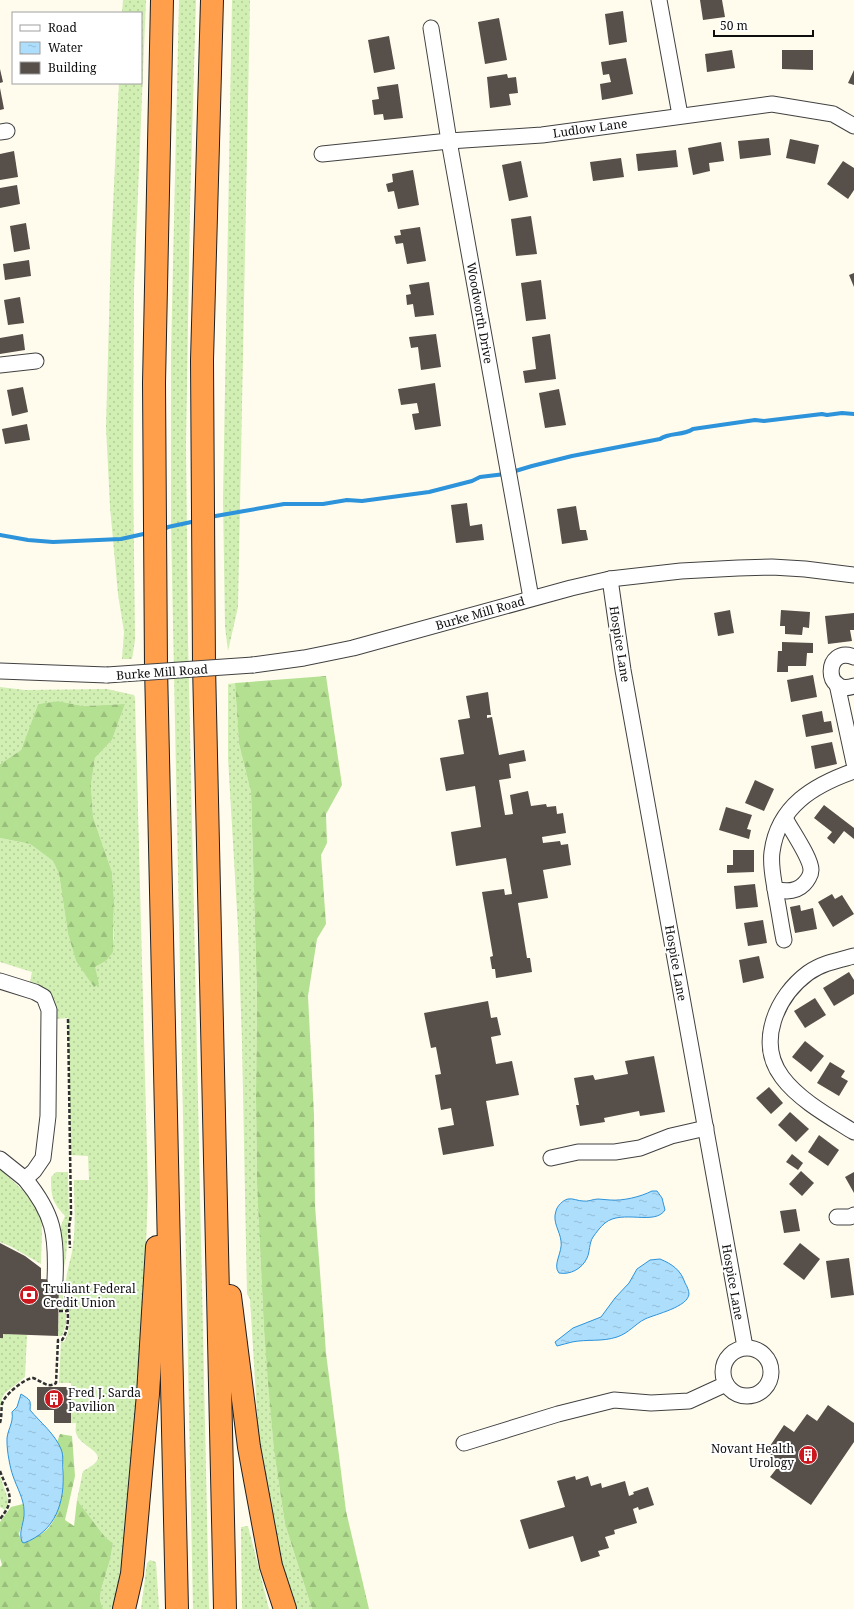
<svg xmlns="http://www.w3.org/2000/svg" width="854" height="1609" font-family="'Noto Serif',serif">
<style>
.grass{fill:url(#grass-dots)}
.forest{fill:url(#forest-firs)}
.water{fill:url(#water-ripples);stroke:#2d93da}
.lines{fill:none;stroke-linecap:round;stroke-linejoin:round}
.stream{stroke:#2d93da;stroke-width:4}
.building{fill:#574f49}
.minor-casing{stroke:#414141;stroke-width:17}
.highway-casing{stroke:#1f1f1f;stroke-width:24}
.path{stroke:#303030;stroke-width:2.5;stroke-dasharray:4 2;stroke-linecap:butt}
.minor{stroke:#fff;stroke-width:15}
.highway{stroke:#ff9f4c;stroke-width:22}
.minor-bridge-casing{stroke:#414141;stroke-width:17;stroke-linecap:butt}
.minor-bridge{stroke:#fff;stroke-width:15}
.labels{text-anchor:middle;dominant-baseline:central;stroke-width:4;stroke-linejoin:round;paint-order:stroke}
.street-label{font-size:12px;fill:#0e0e0e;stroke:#fff}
.poi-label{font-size:12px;fill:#0e0e0e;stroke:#fff;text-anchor:start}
</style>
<defs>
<pattern id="grass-dots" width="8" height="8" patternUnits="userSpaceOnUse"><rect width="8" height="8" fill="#d1eeb3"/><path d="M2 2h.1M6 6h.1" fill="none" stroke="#b2cb99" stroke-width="1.8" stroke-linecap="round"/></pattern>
<pattern id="forest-firs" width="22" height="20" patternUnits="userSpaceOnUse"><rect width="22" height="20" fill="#b4e091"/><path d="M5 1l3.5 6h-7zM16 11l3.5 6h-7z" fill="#9abf7c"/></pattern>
<pattern id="water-ripples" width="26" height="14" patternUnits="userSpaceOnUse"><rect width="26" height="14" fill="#addefc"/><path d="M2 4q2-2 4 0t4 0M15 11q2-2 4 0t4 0" fill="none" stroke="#94bdd7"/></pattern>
</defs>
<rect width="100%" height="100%" fill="#fffcee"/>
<g class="grass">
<polygon points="123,0 146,0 134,288 133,467 135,640 132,659 122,659 124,632 118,594 110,507 106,427 111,247 119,83 141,83 141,13 122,13"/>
<polygon points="179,0 196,0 190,206 186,444 188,640 209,1609 193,1609 171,525 171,354"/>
<polygon points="232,0 250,0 238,607 228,651 225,627 223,500"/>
<polygon points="235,683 239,744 251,792 257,996 256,1096 257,1185 264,1330 274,1451 285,1524 312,1609 294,1609 282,1568 264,1480 258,1429 250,1299 247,1294 242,1042 238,928 228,758 228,684"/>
<path d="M0 687 25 690 107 689 134 695 135 698 148 1190 139 1438 120 1609H103L100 1600 101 1590 110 1560 113 1543 105 1537 77 1500 83 1471C118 1453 81 1450 76 1433 75 1430 76 1426 76 1423H71V1383H59L61 1342H64C75 1323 66 1301 66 1281 67 1268 72 1257 73 1245 76 1224 74 1202 74 1180H89L88 1156 71 1155 68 1018 56 1019C56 998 50 988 30 982L32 972 0 962V838L30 844 53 861 59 874 68 934 76 961 95 967 106 961 114 939V899L112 872 93 817 91 785 95 758 112 740 125 704 83 706 58 701 38 704 21 750 0 764Z"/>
<path d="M0 1169C13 1182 38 1201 41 1220 43 1234 41 1249 41 1264L10 1246 0 1242Z"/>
<path d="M56 1172H68L69 1217 66 1257 63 1272 62 1290 65 1310H59L60 1228 65 1216C52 1202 51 1196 51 1177Z"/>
<polygon points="59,1312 66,1313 66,1324 62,1336 58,1336"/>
<polygon points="3,1334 27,1335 25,1377 5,1393 2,1398 0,1408 0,1338 3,1338"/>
<polygon points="0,1476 9,1502 5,1510 0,1507"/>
<polygon points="248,1526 269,1609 242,1609 241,1527"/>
<polygon points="150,1560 156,1562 159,1609 141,1609 147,1563"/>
</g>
<g class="forest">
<polygon points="326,676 342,785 326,814 327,843 321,855 326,924 317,939 308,996 314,1115 315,1205 326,1353 346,1511 369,1609 312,1609 285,1524 274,1451 268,1383 264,1330 257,1185 256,1096 257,996 251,792 239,744 235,683"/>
<polygon points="58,701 83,706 125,704 112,740 95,758 91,785 93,817 112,872 114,899 113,952 106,961 95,967 99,984 94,987 76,961 68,934 59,874 53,861 30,844 0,838 0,764 21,750 38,704"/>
<path d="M60 1434 72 1436 75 1476 65 1520 74 1526 77 1500 105 1537 113 1543 110 1560 101 1590 100 1600 103 1609H0V1567L2 1565 0 1558V1522L11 1507 23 1504 24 1518 19 1534 22 1542C33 1538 46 1534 52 1523 65 1503 68 1463 57 1442Z"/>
</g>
<g class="water">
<path d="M652 1191H657L662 1198 665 1210C655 1226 622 1209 605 1223 600 1227 596 1233 593 1237 589 1243 590 1252 587 1258 582 1269 570 1275 559 1273 552 1265 563 1252 561 1241 560 1231 552 1222 556 1211 557 1206 563 1200 568 1199 573 1198 578 1201 583 1201 588 1202 593 1199 598 1199 602 1199 606 1200 610 1200 623 1201 640 1197 652 1191Z"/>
<path d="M660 1259C672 1264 681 1270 685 1283 687 1286 689 1291 689 1294 688 1307 656 1314 645 1319 635 1324 629 1333 617 1337 602 1342 587 1339 572 1342 567 1343 562 1345 557 1346L555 1342 573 1328 601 1317 615 1298 629 1283 637 1269 650 1260Z"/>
<path d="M21 1394C30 1400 31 1399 30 1410 40 1422 55 1434 61 1449 64 1456 62 1463 63 1470 65 1502 56 1531 24 1543L22 1542C18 1530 25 1523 24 1511 24 1499 17 1488 13 1476 10 1468 7 1451 7 1442 6 1431 14 1424 12 1412L17 1407Z"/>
</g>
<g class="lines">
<g class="stream">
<path d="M512 472 532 466 572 456 660 439C670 432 683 436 693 429L755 420 764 421 822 414 827 415 842 413 854 414"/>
<polyline points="210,517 284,504 323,504 347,500 362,501 429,492 472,481 480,477 505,474"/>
<polyline points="163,530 168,527 196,521"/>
<polyline points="0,535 28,540 53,542 121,539 148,533"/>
</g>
</g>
<g class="building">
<polygon points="700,0 722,0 725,17 703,20"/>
<polygon points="623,11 627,42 609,45 605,14"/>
<polygon points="499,18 507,60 485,64 478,22"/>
<polygon points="389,36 395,69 374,73 368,40"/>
<polygon points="732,50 735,68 707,72 705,54"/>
<polygon points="782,50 813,50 813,70 782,69"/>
<polygon points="626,58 633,94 602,100 600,84 611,82 609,74 603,75 601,62"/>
<polygon points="0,69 3,82 0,83"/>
<polygon points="854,70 854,85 848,83"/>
<polygon points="507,74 508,78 516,77 518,93 509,94 511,105 490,108 487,77"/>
<polygon points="398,84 403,118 384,120 383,114 374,115 372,100 379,99 377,87"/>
<polygon points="0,88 4,109 0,110"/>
<polygon points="769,138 771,155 740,159 738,141"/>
<polygon points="790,139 819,145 815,164 786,158"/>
<polygon points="721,142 724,161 709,163 710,171 693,175 688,148"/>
<polygon points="676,150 678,167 638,171 636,154"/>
<polygon points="14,151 18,177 0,180 0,154"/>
<polygon points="621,158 624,177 593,181 590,162"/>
<polygon points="521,161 528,197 509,201 502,165"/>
<polygon points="843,161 854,168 854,190 848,199 827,184"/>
<polygon points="413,170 419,205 398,209 394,191 388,192 386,184 393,182 392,174"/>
<polygon points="17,185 20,204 0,208 0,188"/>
<polygon points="531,216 537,254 516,256 511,219"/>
<polygon points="26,223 30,249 14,252 10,226"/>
<polygon points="420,227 426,261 407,264 403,243 396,244 394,236 401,235 400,230"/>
<polygon points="29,260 31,276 5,280 3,264"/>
<polygon points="854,273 854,287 849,275"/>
<polygon points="541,280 546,319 526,321 521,283"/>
<polygon points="429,282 434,315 415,317 413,304 407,305 406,295 411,294 409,285"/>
<polygon points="20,297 24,323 8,325 4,300"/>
<polygon points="23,334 25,350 0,354 0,338"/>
<polygon points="436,334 441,367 421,370 418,347 411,348 409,337"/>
<polygon points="550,334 556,379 525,383 523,371 536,369 532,337"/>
<polygon points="435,383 441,426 415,430 412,414 419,413 417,403 401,405 398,389"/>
<polygon points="23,387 28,412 12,416 7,390"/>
<polygon points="559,389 566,425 545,428 539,393"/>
<polygon points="27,424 30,440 5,444 2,429"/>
<polygon points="467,503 470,526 482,524 484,540 456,543 451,505"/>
<polygon points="576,506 580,530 586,530 588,540 562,544 557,509"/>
<polygon points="730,610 734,633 718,636 714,613"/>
<polygon points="781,610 810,612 809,628 803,627 802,635 785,634 785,626 780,626"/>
<polygon points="854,613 854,630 850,630 852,641 828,644 825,616"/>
<polygon points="782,642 813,643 813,653 807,653 806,666 788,666 788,672 777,672 778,651 782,651"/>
<polygon points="813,675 817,697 791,702 787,680"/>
<polygon points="488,692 491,715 487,715 487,718 492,717 499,755 524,750 526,761 509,764 511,778 499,780 505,815 513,814 510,795 528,791 531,806 546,804 547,807 556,806 557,814 563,813 566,833 542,837 543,843 560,841 561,845 568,844 571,865 543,870 548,898 518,903 527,958 530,958 532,972 496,978 495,969 492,969 490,957 493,956 482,892 504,889 505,895 512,894 506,858 456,866 451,832 481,827 475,786 446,791 440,758 464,754 458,720 470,718 466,696"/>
<polygon points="822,711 824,722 831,721 833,732 806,737 802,715"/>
<polygon points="832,742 837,764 815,769 811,746"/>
<polygon points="755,780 774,789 764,811 745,803"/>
<polygon points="824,805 854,828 854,839 844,831 834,844 827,838 832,832 814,818"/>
<polygon points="726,807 752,815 747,829 751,830 749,839 719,830"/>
<polygon points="733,850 754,850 754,872 727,873 727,865 733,865"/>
<polygon points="755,884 758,907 736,909 734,886"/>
<polygon points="832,894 835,899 842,895 854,914 833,927 818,902"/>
<polygon points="800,905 801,911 813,908 817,929 795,933 790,907"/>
<polygon points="763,920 767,943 748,946 744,923"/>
<polygon points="759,956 764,978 743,983 739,960"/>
<polygon points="849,972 854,980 854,994 834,1006 823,988"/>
<polygon points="815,998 826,1015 805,1028 794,1011"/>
<polygon points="488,1001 491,1018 497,1017 501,1035 491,1037 496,1064 512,1061 519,1095 486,1101 494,1146 443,1155 438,1128 454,1125 451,1108 441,1110 435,1075 441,1074 436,1047 431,1048 424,1013"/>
<polygon points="805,1041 824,1056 811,1072 792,1057"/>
<polygon points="654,1056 665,1112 640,1116 639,1111 604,1118 605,1122 580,1126 576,1105 579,1105 574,1078 593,1075 595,1080 628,1074 625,1061"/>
<polygon points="830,1062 845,1071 841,1077 848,1081 839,1096 817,1083"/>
<polygon points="769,1087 783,1103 771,1114 756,1098"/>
<polygon points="790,1112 809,1129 796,1142 778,1125"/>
<polygon points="819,1135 839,1150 828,1166 808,1152"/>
<polygon points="792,1154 803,1163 798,1170 786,1162"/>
<polygon points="801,1171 814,1183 802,1196 789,1184"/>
<polygon points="854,1172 854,1193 845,1177"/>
<polygon points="796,1209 800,1231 784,1233 780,1211"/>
<polygon points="0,1243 25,1256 41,1268 41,1279 59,1280 58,1336 3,1334 3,1338 0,1338"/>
<polygon points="800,1243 820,1259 804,1280 783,1264"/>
<polygon points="849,1258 854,1295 831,1298 826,1261"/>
<polygon points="37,1387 71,1387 71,1423 54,1423 54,1410 37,1410"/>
<polygon points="828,1405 854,1423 854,1442 811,1505 770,1477 777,1468 772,1464 776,1459 766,1452 784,1425 794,1432 807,1414 817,1421"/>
<polygon points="575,1476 576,1480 588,1476 591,1486 601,1483 602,1488 625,1481 629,1496 634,1494 633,1492 648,1487 654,1505 639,1510 638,1507 633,1509 637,1523 614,1530 615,1534 605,1537 609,1548 598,1551 600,1556 581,1562 573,1536 529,1549 520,1520 565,1507 557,1481"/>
</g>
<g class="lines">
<g class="minor-casing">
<g id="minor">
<polyline points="659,0 680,115"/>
<polyline points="431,28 449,141 531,598"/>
<polyline points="0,132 7,131"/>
<polyline points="322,154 449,141 542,135 772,104 833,114 854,126"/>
<polyline points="0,365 36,361"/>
<polyline points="610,579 623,670 745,1347"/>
<path d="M854 657C824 645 823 697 854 686"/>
<polyline points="253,665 304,658 353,648 571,588 610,579 681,571 738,568 772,567 805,569 854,575"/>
<polyline points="0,671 107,675"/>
<polyline points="837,684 854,763"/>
<path d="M775 889C785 892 796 892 804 884 807 881 811 875 811 870 811 858 791 830 785 818"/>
<path d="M784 940C781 925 779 910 776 895 774 881 770 866 772 852 778 806 814 785 854 771"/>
<path d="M854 956C839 960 822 963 808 973 777 996 756 1042 782 1077 799 1100 830 1117 854 1132"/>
<polyline points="0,981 35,992 44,997 49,1010 48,1116 43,1158 34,1171 25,1179 0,1159"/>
<polyline points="551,1158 578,1152 615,1152 640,1148 671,1136 706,1128"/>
<path d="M25 1179C54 1214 57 1236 55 1280"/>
<polyline points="837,1217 850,1217 854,1215"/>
<circle cx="747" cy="1372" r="24"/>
<polyline points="464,1443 558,1414 614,1400 651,1403 689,1401 726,1384"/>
</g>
</g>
<g class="highway-casing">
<g id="highway">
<polyline points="162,0 154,383 156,667 177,1609"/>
<polyline points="212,0 202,360 204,665 225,1609"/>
<polyline points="230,1296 249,1447 271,1566 285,1609"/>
<polyline points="124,1609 132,1574 148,1394 157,1247"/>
</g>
</g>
<g class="path">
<polyline points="68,1019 71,1214 69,1227 70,1248"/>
<polyline points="59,1311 67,1311"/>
<path d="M0 1423C2 1416 1 1410 2 1404 4 1395 25 1378 33 1378 42 1381 48 1389 56 1383L58 1340H62C72 1325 67 1305 64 1289"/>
<path d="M0 1471C8 1493 17 1498 0 1519"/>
</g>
<use href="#minor" class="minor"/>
<use href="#highway" class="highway"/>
<g class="minor-bridge-casing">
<polyline id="minor-bridge" points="107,675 253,665"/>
</g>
<use href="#minor-bridge" class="minor-bridge"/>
</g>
<defs>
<g id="bank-disc" transform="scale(1)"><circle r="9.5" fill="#cb181f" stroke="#fff"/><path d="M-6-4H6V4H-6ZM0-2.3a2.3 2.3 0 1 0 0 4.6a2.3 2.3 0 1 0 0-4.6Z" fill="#fff"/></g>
<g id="building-disc" transform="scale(1)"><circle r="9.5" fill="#cb181f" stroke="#fff"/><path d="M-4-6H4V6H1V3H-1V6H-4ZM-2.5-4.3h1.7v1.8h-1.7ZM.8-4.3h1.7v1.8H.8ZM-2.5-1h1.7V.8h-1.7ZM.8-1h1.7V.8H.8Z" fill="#fff"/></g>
</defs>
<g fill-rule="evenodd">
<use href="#bank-disc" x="29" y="1295"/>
<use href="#building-disc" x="54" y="1399"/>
<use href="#building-disc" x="808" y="1455"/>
</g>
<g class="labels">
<g class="street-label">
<text transform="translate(590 128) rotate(-8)">Ludlow Lane</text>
<text transform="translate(480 313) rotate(80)">Woodworth Drive</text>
<text transform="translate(480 613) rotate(-16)">Burke Mill Road</text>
<text transform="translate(620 644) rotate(81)">Hospice Lane</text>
<text transform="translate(162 672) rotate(-4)">Burke Mill Road</text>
<text transform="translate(676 963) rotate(80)">Hospice Lane</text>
<text transform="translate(733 1282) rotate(80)">Hospice Lane</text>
</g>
<g class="poi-label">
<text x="43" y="1288">Truliant Federal<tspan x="43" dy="14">Credit Union</tspan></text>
<text x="68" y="1392">Fred J. Sarda<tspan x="68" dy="14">Pavilion</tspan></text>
<text x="794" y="1448" text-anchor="end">Novant Health<tspan x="794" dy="14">Urology</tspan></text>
</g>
</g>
<rect x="12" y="12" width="130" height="72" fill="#ffffff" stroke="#9f9f9f"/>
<rect x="20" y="25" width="20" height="6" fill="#ffffff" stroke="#9f9f9f"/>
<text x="48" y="32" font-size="12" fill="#0e0e0e">Road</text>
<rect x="20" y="42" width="20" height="12" fill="url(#water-ripples)" stroke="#9f9f9f"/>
<text x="48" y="52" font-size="12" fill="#0e0e0e">Water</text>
<rect x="20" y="62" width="20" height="12" fill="#574f49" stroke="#9f9f9f"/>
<text x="48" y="72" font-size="12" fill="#0e0e0e">Building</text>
<path d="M714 30v6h99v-6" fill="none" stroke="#0e0e0e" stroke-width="2"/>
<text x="720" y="30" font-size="12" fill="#0e0e0e" stroke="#ffffff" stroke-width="3" paint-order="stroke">50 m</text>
</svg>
